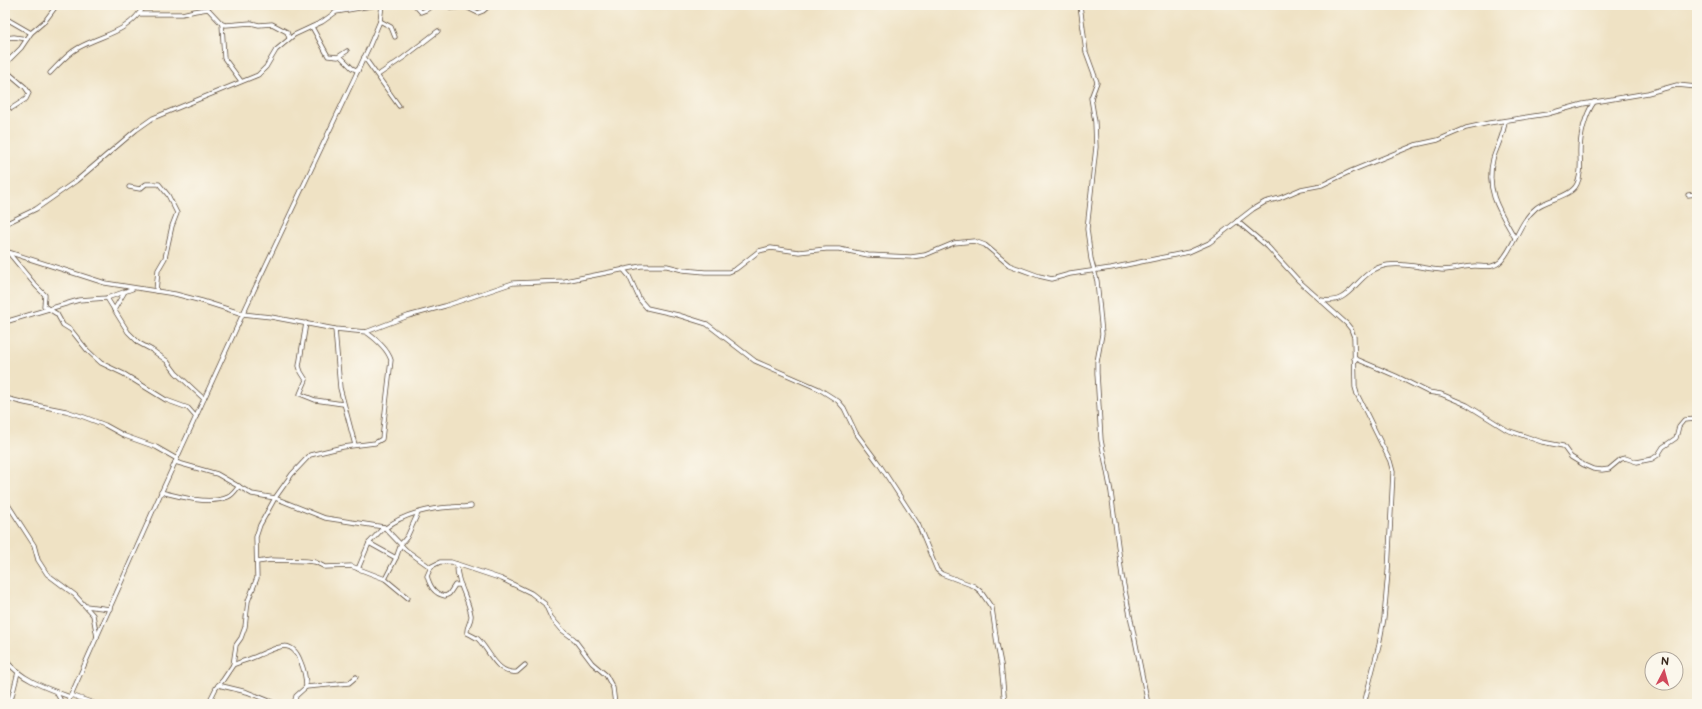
<svg xmlns="http://www.w3.org/2000/svg" width="1702" height="709" font-family="'Balsamiq Sans',sans-serif">
<style>
.lines{fill:none;stroke-linecap:round;stroke-linejoin:round}
.street-casing{stroke:#564637;stroke-width:5}
.street{stroke:#fff;stroke-width:3.5}
</style>
<rect width="100%" height="100%" fill="#fbf7ec"/>
<filter id="ink" filterUnits="userSpaceOnUse"><feTurbulence type="fractalNoise" baseFrequency=".025" numOctaves="2"/><feDisplacementMap in="SourceGraphic" scale="8" xChannelSelector="R" yChannelSelector="G"/><feConvolveMatrix kernelMatrix="1 2 1 2 8 2 1 2 1" color-interpolation-filters="sRGB"/></filter>
<filter id="wash" filterUnits="userSpaceOnUse"><feTurbulence type="fractalNoise" baseFrequency=".012" numOctaves="4" result="noise"/><feDisplacementMap in="SourceGraphic" scale="16" xChannelSelector="R" yChannelSelector="G"/><feGaussianBlur stdDeviation="0.9" result="paint"/><feColorMatrix in="noise" values="0 0 0 0 0 0 0 0 0 0 0 0 0 0 0 0 0 1.4 0 .05"/><feComposite in="paint" operator="in"/></filter>
<g filter="url(#wash)">
<rect width="100%" height="100%" fill="#efe2c4"/>
</g>
<g filter="url(#ink)">
<g class="lines">
<g class="street-casing">
<g id="street">
<polyline points="415,5 421,12 426,10 433,5"/>
<polyline points="446,5 452,8 466,7 478,13 483,11 490,5"/>
<polyline points="1080,5 1086,52 1097,82 1091,98 1095,122 1096,147 1087,229 1091,259 1097,281 1102,334 1097,362 1097,373 1101,440 1111,492 1122,576 1148,704"/>
<polyline points="139,14 182,14 195,11 208,9 222,24 226,25 251,23 259,25 272,24 287,32 289,38"/>
<polyline points="5,18 31,33"/>
<polyline points="380,21 391,27 395,37"/>
<polyline points="222,24 224,58 241,81"/>
<polyline points="312,27 328,56 338,57 347,51"/>
<polyline points="5,38 14,37 27,39"/>
<polyline points="340,56 352,68 358,71"/>
<polyline points="364,57 399,106"/>
<polyline points="5,64 21,48 31,33 45,21 57,5"/>
<polyline points="5,70 25,87 29,93 26,99 12,108"/>
<path d="M50 73C59 64 67 54 78 48 105 33 127 34 145 5"/>
<polyline points="378,75 403,58 438,31"/>
<path d="M1505 121C1504 135 1497 146 1493 159 1485 191 1500 212 1515 238"/>
<polyline points="129,187 140,189 146,184 159,184 168,195 177,213 172,226 165,258 158,270 156,291"/>
<polyline points="1688,195 1697,194"/>
<polyline points="1237,221 1268,247 1299,281 1347,324 1351,329 1354,337 1355,387 1357,394 1390,461 1393,472 1388,572 1384,618 1379,645 1364,704"/>
<polyline points="5,224 36,209 76,181 136,130 153,118 258,75 266,67 276,50 294,35 322,22 336,12 377,5"/>
<polyline points="5,251 105,283 175,294 202,301 243,314 271,317 335,329 366,332 408,316 445,306 513,283 565,281 641,266 667,266 683,270 705,272 729,272 736,269 759,251 771,248 799,252 826,249 839,249 868,255 911,257 925,255 954,243 974,241 985,245 1009,265 1039,276 1052,279 1070,274 1111,268 1189,252 1209,243 1253,209 1265,202 1280,198 1301,189 1322,185 1351,171 1415,145 1438,140 1466,128 1489,123 1547,114 1583,104 1648,93 1677,85 1697,87"/>
<polyline points="8,252 36,286 45,295 44,306 57,314 63,325 71,330 87,350 101,363 124,374 166,400 188,408 196,417"/>
<polyline points="623,269 629,276 640,300 647,308 678,315 707,324 755,361 819,389 838,401 844,408 856,433 879,464 918,524 937,570 942,574 974,586 981,592 992,608 997,644 1001,664 1005,704"/>
<polyline points="107,298 128,332 139,343 152,350 167,361 176,373 204,399"/>
<path d="M1321 300C1354 306 1355 270 1388 265 1407 262 1423 269 1442 270 1453 270 1464 266 1475 266 1484 266 1493 269 1501 261 1515 246 1519 222 1536 208 1547 199 1571 197 1577 184 1582 174 1580 162 1580 151 1580 136 1585 115 1594 102"/>
<polyline points="114,310 124,293"/>
<polyline points="5,322 79,300 107,298 132,289"/>
<polyline points="306,323 299,366 301,372 306,380 300,394 315,400 343,404"/>
<polyline points="335,329 340,388 355,445"/>
<polyline points="1354,358 1396,376 1428,392 1441,394 1467,405 1507,430 1542,442 1563,446 1571,457 1584,465 1593,469 1602,470 1609,469 1621,459 1625,458 1637,462 1652,459 1658,455 1663,447 1676,438 1679,426 1684,420 1697,419"/>
<polyline points="5,398 25,403 66,411 84,417 105,425 125,436 156,447 177,459"/>
<polyline points="175,462 217,474 252,494 275,498 325,518 384,527 406,550 430,567 440,562 451,562 502,579 531,593 545,604 551,617 562,630 574,639 592,663 606,675 613,688 615,704"/>
<path d="M161 492C180 497 210 505 228 497 233 495 236 490 239 486"/>
<polyline points="5,500 34,545 38,560 47,574 75,595 93,615 97,637"/>
<path d="M386 528C402 514 431 508 452 507 459 506 464 508 471 506"/>
<polyline points="369,543 396,558"/>
<polyline points="257,562 271,560 306,561 315,562 325,567 351,566 385,579 408,598"/>
<path d="M457 564C456 582 468 597 471 615 472 621 466 626 467 633 471 635 475 637 478 639 490 651 497 675 517 672L525 665"/>
<path d="M431 567 427 576C430 586 434 594 445 596L449 594 455 585H461"/>
<polyline points="358,569 369,543 384,527"/>
<polyline points="385,579 396,558 401,544 407,537 418,513"/>
<polyline points="86,606 110,609"/>
<path d="M5 659C19 679 48 689 70 697"/>
<path d="M233 665C242 661 251 659 259 655 276 648 291 637 300 660 304 669 306 677 306 687"/>
<polyline points="218,685 247,692 277,704"/>
<polyline points="56,692 60,699 60,704"/>
<polyline points="71,695 96,704"/>
<polyline points="5,697 20,704"/>
<polyline points="11,700 18,672"/>
<polyline points="67,704 156,504 247,305 369,47 380,21 382,5"/>
<path d="M208 704 216 688 223 680 233 665 236 645 241 638 245 627 248 601 257 578 256 537 260 525 275 498 292 474 310 455 343 447 375 443 382 439 391 360C387 348 376 339 366 332"/>
<polyline points="294,704 296,696 306,687 349,683 356,677"/>
</g>
</g>
<use href="#street" class="street"/>
</g>
</g>
<rect width="1702" height="709" fill="none" stroke="#fbf7ec" stroke-width="20"/>
<g transform="translate(1664 671) rotate(6)"><circle r="19" fill="#fbf7ec" stroke="#aea59a"/>
<path d="M0-3L7 15L0 10L-7 15Z" fill="#d1495b"/>
<text y="-6" font-size="11" font-weight="bold" text-anchor="middle" fill="#3b2a1e">N</text>
</g>
</svg>
